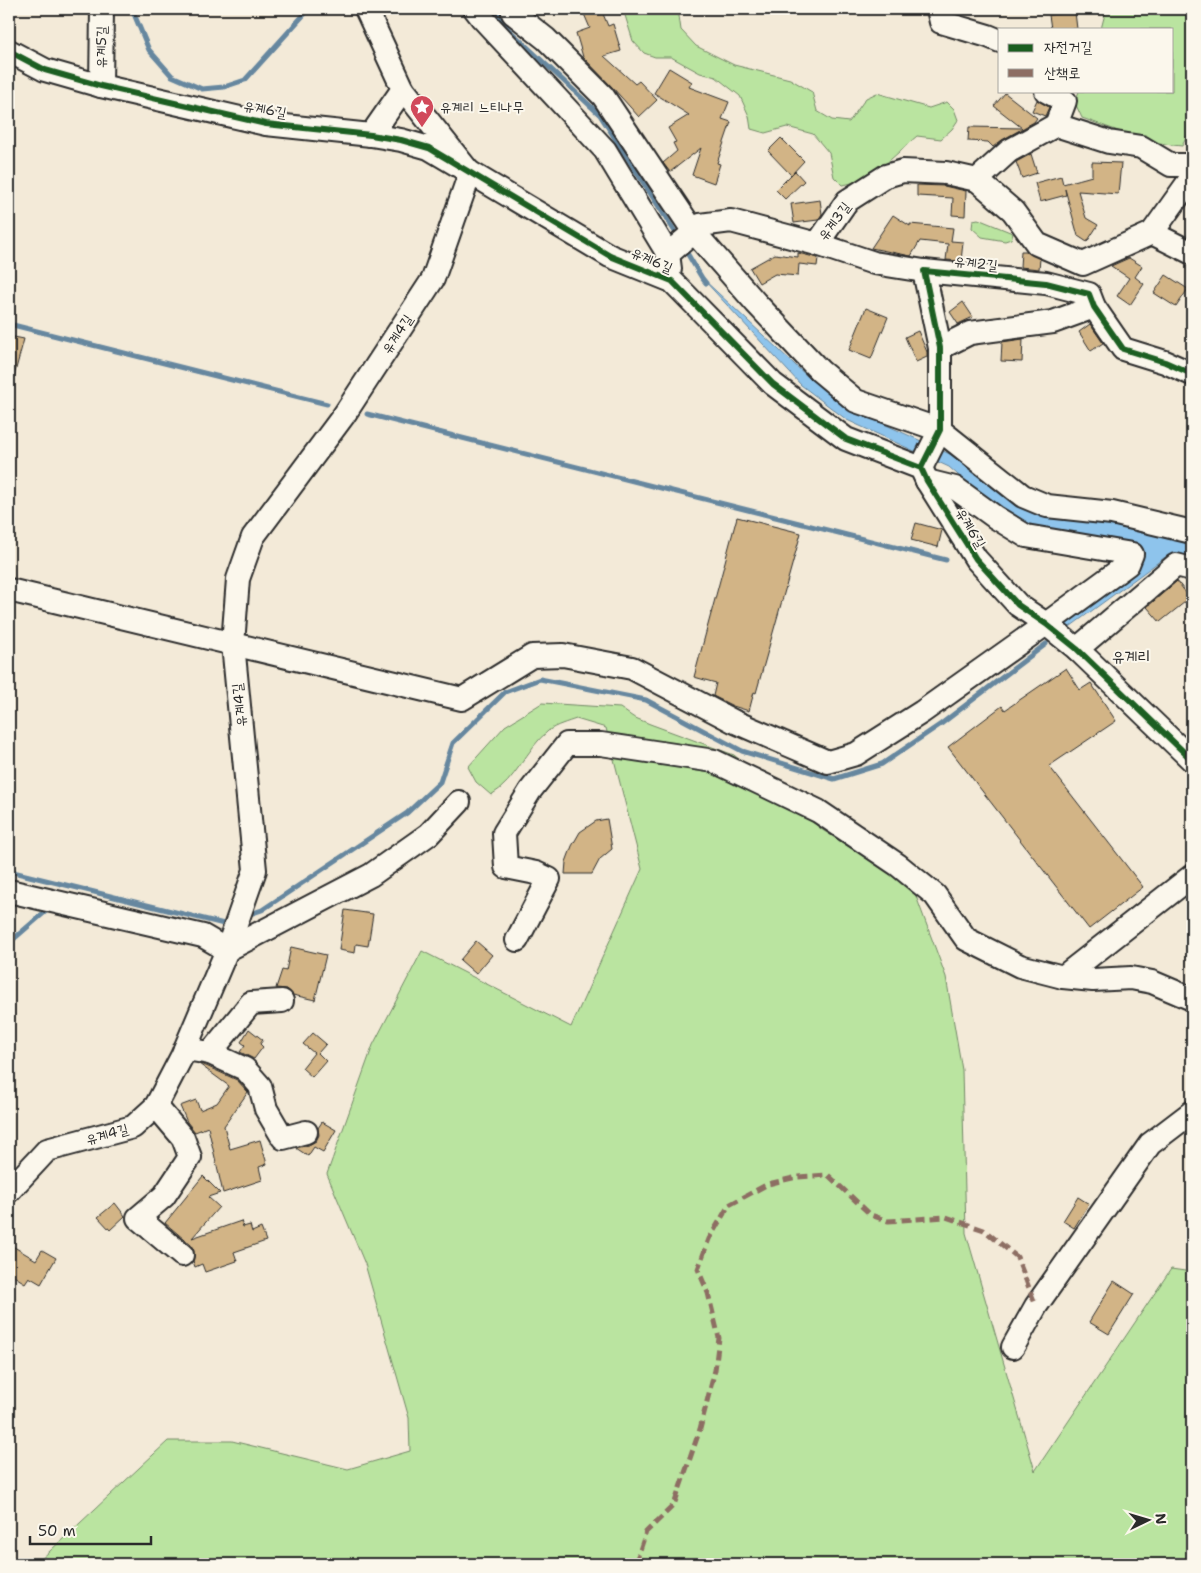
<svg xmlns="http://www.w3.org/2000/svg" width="1201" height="1573" font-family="'Shantell Sans','Poor Story',sans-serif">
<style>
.green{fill:#bae4a0;stroke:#728866}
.water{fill:#8ec4ec;stroke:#66879f}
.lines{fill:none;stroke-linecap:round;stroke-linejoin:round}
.stream{stroke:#66879f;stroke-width:5}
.building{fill:#d2b486;stroke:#2b2b2b}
.minor-casing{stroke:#2b2b2b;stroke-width:26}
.minor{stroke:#fbf7ec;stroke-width:22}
.quiet{stroke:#8d6e63;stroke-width:5;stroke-dasharray:10 5;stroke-linecap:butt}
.cycleway-casing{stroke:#fbf7ec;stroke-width:9}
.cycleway{stroke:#1b5e20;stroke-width:6}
.labels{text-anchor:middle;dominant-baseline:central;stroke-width:4;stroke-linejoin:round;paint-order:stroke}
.street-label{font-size:14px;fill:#2b2b2b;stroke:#fbf7ec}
.poi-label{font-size:14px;fill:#2b2b2b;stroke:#fbf7ec;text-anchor:start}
.quarter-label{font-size:16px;fill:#2b2b2b;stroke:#fbf7ec}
</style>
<rect width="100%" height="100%" fill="#f3ead8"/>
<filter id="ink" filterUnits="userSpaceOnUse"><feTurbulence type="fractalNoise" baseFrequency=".02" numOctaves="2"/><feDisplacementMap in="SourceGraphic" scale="10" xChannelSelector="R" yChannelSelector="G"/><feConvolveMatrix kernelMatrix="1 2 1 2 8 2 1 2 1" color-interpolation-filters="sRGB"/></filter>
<g filter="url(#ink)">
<g class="green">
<path d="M623 9H678L681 30 696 46 734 65 790 79 812 92 817 111 832 120 849 122 866 98 877 93 929 108 947 102 954 109 958 120 952 129 941 139 917 136C893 156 873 181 842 185L834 177 829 153 813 134 787 127 765 133 751 129 749 116 740 96 716 77 700 73 671 57H655L644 53 633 41Z"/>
<path d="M1105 9H1192V126L1182 146C1148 144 1114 129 1082 118L1075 103 1079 91H1172V29H1101L1106 10Z"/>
<polygon points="978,219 1010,232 1013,234 1011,239 1005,241 982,237 972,228 973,220"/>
<path d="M542 703 620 708 633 717 650 724 734 755 821 829 913 888 946 977 962 1070 966 1233 1035 1471 1171 1269 1192 1272V1564H36L168 1441H232L348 1469 410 1451 409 1418 365 1264 327 1174 373 1045 422 951 571 1027 642 869 606 728 576 719C568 722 556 725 548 731 526 749 516 781 491 795L476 782 468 767 505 726Z"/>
</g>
<polygon class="water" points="702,278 809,378 851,409 965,461 1011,497 1042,517 1121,526 1192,542 1192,561 1168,555 1041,648 1143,555 1137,548 1034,531 999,511 949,467 847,420 801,385"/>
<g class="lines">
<g class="stream">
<polyline points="132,9 149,50 172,76 202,89 224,87 245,80 309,9"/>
<polyline points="494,9 507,28 600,115 679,238"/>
<polyline points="684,248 702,278 706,283"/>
<polyline points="9,324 327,404"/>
<polyline points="367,414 946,560"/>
<polyline points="9,871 224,924 229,922"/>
<polyline points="247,915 262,910 407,813 440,782 453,743 505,692 540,679 646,700 742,751 834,779 882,764 941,724 1046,644"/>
<polyline points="9,943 46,911"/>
</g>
</g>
<g class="building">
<polygon points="597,9 601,9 608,26 613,24 621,51 604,56 635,84 639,81 657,100 639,117 612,87 583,57 576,33 590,28 584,14"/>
<polygon points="1075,12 1077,29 1051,29 1049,15"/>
<polygon points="669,68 692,82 689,87 729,102 722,119 731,122 717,163 720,164 714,183 692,175 701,148 670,172 663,163 677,151 673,143 676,142 668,128 689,115 654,93"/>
<polygon points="1005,93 1037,118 1034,122 1002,140 993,147 988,142 968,141 969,127 1022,128 994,106"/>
<polygon points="1037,100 1049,107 1045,116 1032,111"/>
<polygon points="781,138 804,161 791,175 768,151"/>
<polygon points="1031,154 1037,173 1022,178 1016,162"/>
<polygon points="1092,162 1121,163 1118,194 1078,191 1086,218 1098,225 1087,242 1078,236 1065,189 1066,195 1040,202 1035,183 1061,176 1063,184 1092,176"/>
<polygon points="795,171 804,181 785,199 776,190"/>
<polygon points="917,185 944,186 966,191 965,216 952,215 953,198 917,196"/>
<polygon points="820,200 822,214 818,220 794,223 791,204"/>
<polygon points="893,215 910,226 910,224 953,228 951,241 963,242 961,261 946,260 948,244 920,241 911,256 871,248"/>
<polygon points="1021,251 1026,251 1040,259 1039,269 1020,267"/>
<polygon points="798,253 818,258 817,266 799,264 798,276 775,274 759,283 750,268 775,254 798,257"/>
<polygon points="1129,258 1142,266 1135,277 1144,284 1130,305 1117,296 1129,278 1111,266"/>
<polygon points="1166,275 1188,289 1176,307 1154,293"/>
<polygon points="963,302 973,317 958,324 950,312"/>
<polygon points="866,308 888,317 871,359 849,350"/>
<polygon points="1090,324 1103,343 1091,351 1079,332"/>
<polygon points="918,331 927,352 927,357 916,362 905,337"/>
<polygon points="9,336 24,339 13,380 9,380"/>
<polygon points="1023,339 1022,362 1001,361 1002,342"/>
<polygon points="737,517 801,533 756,693 754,692 749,711 733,706 713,696 716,683 694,677"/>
<polygon points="916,523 942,530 938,547 911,540"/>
<polygon points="1177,581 1190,598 1160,622 1147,607"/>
<polygon points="1066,668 1080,690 1091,683 1116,721 1049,766 1143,887 1089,929 948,747 1002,706 1005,710"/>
<polygon points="607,819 612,849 600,859 592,874 565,874 566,862 572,846 580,832 596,821"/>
<polygon points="345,910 373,914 368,946 356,944 355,953 339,950"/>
<polygon points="476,941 492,955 476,974 460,960"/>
<polygon points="291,947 326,955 315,1000 293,995 287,989 276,988 282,970 286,971"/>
<polygon points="249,1029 263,1040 260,1044 263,1047 254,1059 240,1052 245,1045 241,1042"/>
<polygon points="313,1033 326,1044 318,1053 326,1061 312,1077 302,1068 314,1053 303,1044"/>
<polygon points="199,1064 206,1066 237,1080 248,1092 224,1126 230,1149 260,1140 267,1164 259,1167 262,1180 223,1193 208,1127 195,1132 187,1122 180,1106 196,1100 200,1110 217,1103 229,1086"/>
<polygon points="322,1122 336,1130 323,1152 314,1147 308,1156 296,1148 309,1145 316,1141 319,1135 318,1128"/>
<polygon points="203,1176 220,1193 208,1197 219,1207 192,1238 241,1221 243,1227 250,1225 252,1232 261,1228 266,1241 234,1252 237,1261 205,1272 202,1264 195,1267 193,1261 194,1251 191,1245 165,1223"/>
<polygon points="1078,1197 1089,1204 1074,1228 1063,1221"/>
<polygon points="115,1203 125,1216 110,1230 98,1217"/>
<polygon points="9,1244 36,1260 42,1250 56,1258 41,1284 29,1277 25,1283 9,1273"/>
<polygon points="1114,1281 1134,1294 1109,1334 1089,1322"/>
</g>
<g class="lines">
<g class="minor-casing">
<g id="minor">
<polyline points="475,9 482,18 605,150 668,254 670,269"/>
<polyline points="938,9 941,22 988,36 1000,41"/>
<polyline points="513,13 546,39 603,96 694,232 700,225 731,221 817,244 847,201 886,176 903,171 946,173 977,180 1013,211 1037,244 1083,264 1152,233 1192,177"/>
<polyline points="9,51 45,70 101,86 266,124 371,135 401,140 429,148 610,256 672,281 773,384 846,439 921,468 927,481 976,559 1018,605 1046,624 1077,649 1192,760"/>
<polyline points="101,86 102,9"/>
<polyline points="1046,91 1065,101 1056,125"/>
<polyline points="371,135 403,89"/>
<polyline points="977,180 1009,151 1056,125 1109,142 1141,147 1171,165 1192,165"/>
<polyline points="1152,233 1192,253"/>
<polyline points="817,244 874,263 924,271"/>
<polyline points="668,254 694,232 756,303 820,371 856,401 940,430 1023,496 1047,506 1112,513 1192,532"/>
<polyline points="940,348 970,333 1053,322 1094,307"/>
<polyline points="921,468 940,430 940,348 924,271 1046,283 1089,294 1094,307 1123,349 1165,362 1192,374"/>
<polyline points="9,590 462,699 532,656 563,655 632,668 733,721 828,762 856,754 922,712 1046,624 1128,564 1132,554 1026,536 995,517 955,488 927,481"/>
<polyline points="1077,649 1176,565 1192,569"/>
<polyline points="9,891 203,936 227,950"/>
<polyline points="517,940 549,879 536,873 506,867 504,833 530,791 567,744 601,744 714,761 818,811 898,865 935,895 966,939 1020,966 1063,977 1093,980 1131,978 1152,982 1192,999"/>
<polyline points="227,950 371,875 429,834 459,802"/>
<polyline points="1063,977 1192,876"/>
<polyline points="185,1049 210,1053 245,1069 260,1086 266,1109 283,1138 306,1132"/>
<polyline points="210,1053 251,1003 282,1001"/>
<polyline points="156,1106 183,1138 190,1157 164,1196 138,1218 182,1255"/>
<polyline points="9,1191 47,1150 133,1127 156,1106 182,1056 227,950 255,870 233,644 238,579 253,537 344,415 433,279 470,173 403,89 366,9"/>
<polyline points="1013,1347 1036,1306 1150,1144 1192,1112"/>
</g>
</g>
<use href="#minor" class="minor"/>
<polyline class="quiet" points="637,1564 638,1556 646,1532 674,1505 700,1429 715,1370 719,1338 708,1293 698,1269 709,1239 729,1205 768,1184 797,1177 828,1175 871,1215 888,1221 946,1217 984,1230 1017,1257 1036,1306"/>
<g class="cycleway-casing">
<g id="cycleway">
<polyline points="9,51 45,70 101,86 266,124 371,135 401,140 429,148 610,256 672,281 773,384 846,439 921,468 927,481 976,559 1018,605 1046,624 1077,649 1192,760"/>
<polyline points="921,468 940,430 940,348 924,271 1046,283 1089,294 1094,307 1123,349 1165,362 1192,374"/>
</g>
</g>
<use href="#cycleway" class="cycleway"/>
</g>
</g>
<defs>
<g id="sight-pin" transform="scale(1.25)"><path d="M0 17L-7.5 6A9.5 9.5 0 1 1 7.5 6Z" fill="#d1495b" stroke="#fbf7ec"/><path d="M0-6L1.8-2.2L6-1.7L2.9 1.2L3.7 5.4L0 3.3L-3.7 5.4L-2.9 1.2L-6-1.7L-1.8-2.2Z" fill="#fff"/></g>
</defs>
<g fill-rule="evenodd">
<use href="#sight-pin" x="422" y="107"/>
</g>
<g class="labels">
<g class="street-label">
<text transform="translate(101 47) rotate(-89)">유계5길</text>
<text transform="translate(265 109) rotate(10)">유계6길</text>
<text transform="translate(834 221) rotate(-53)">유계3길</text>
<text transform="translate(652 260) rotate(23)">유계6길</text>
<text transform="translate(976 263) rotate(6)">유계2길</text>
<text transform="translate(397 334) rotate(-57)">유계4길</text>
<text transform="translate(971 528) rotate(59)">유계6길</text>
<text transform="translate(239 705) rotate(-96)">유계4길</text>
<text transform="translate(107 1134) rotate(-16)">유계4길</text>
</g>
<g class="poi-label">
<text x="440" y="107">유계리 느티나무</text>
</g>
<g class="quarter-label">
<text x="1131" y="656">유계리</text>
</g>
</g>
<rect width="1201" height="1573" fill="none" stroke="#fbf7ec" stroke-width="30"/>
<rect x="15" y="15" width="1171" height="1543" fill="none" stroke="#2b2b2b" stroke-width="2" filter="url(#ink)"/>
<rect x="998" y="28" width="175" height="65" fill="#fbf7ec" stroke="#a8a59f"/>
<rect x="1008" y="44" width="25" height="8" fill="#1b5e20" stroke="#a8a59f"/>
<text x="1044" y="52" font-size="15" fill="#2b2b2b">자전거길</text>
<rect x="1008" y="69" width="25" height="8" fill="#8d6e63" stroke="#a8a59f"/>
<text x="1044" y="78" font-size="15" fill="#2b2b2b">산책로</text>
<g transform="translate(1148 1520) rotate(85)" stroke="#fbf7ec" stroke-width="4" paint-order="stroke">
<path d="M0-4L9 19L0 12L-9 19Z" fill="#2b2b2b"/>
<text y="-8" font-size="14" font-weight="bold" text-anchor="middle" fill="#2b2b2b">N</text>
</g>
<path d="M30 1536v8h121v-8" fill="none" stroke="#2b2b2b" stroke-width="2.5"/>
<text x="38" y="1536" font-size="15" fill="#2b2b2b" stroke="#fbf7ec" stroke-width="4" paint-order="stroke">50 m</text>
</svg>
